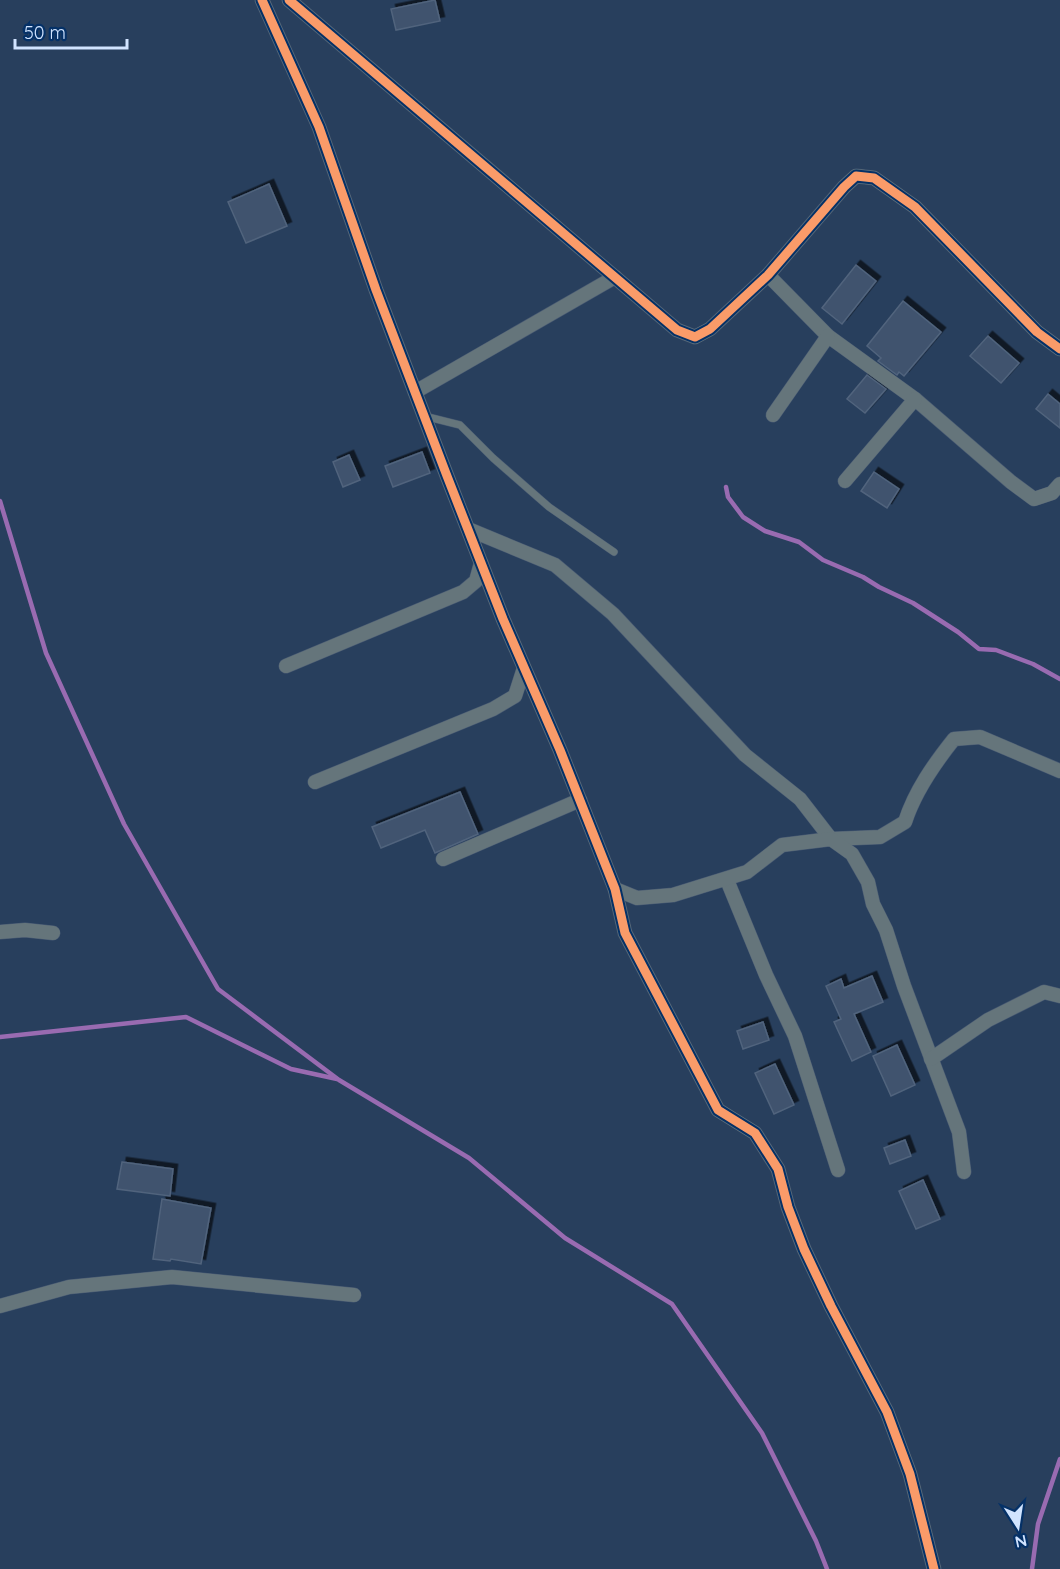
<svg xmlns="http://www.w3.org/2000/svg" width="1060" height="1569" font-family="Quicksand,sans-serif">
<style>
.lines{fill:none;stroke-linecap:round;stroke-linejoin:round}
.stream{stroke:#996bb1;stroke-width:4.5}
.building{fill:#3f536e;stroke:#51647d;stroke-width:1.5;filter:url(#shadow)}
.service-casing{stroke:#485a73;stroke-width:8}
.minor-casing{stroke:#485a73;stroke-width:15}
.service{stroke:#65757b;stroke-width:7}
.minor{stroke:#65757b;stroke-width:14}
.cycleway-casing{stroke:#053167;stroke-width:13}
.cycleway{stroke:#fa9b69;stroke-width:9}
</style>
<defs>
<filter id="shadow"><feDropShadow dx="4.5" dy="-4.5" stdDeviation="0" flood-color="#0009"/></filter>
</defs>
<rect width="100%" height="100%" fill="#283f5d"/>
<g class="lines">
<g class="stream">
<polyline points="726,487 728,497 743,517 765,531 799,542 823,560 863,577 879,587 913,603 958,632 979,649 996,650 1033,664 1060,679"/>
<polyline points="0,501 46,653 124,824 218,989 339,1080 469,1158 565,1238 672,1304 762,1433 816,1541 827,1569"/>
<polyline points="0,1037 186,1017 291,1069 337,1079"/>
<polyline points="1032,1569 1038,1524 1060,1459"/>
</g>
</g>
<g class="building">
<polygon points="435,0 440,21 396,30 391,9"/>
<polygon points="269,184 287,226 246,243 228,202"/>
<polygon points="856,265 876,281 842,324 822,308"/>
<polygon points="903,301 941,332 904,376 899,372 897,375 878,361 881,358 867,346"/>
<polygon points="988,336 1019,363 1001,383 970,356"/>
<polygon points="867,375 886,389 865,413 847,399"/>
<polygon points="1048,394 1060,404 1060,428 1036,409"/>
<polygon points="422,452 430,473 393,487 385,466"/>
<polygon points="349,455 360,480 343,487 333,462"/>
<polygon points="874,472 899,489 887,508 861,491"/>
<polygon points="460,792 478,834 435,853 425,830 381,848 372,827"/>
<polygon points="872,976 883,1002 854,1014 871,1052 852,1061 834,1022 841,1019 826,986 841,979 844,988"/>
<polygon points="763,1022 769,1040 743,1049 737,1031"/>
<polygon points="897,1045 915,1085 891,1096 873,1056"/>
<polygon points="775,1064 794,1105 774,1114 755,1073"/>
<polygon points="905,1140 911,1156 890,1164 884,1148"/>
<polygon points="122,1162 173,1169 170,1196 117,1189"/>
<polygon points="923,1180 940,1219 916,1229 899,1191"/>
<polygon points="162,1199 211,1208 201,1264 171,1259 170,1261 153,1259"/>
</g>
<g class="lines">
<g class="service-casing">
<polyline id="service" points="424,416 460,425 493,458 549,507 614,552"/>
</g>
<g class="minor-casing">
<g id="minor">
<polyline points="262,0 319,127 376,290 447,476 503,619 560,750 615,889 625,933 718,1110 755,1133 778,1169 788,1207 804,1249 831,1306 887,1412 910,1474 934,1569"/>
<polyline points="289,0 677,330 695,337 710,329 768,275 844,187 856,176 874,178 915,207 1037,332 1060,349"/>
<polyline points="768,275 828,336 915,399 1011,482 1034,499 1052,493 1060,484"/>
<polyline points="415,392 615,277"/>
<polyline points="773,415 828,336"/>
<polyline points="845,481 915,399"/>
<path d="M468 529 555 565 613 614 745 755 800 799 831 839 880 837 905 822C915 791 934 764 954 739L980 737 1060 771"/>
<polyline points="286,666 463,592 476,581 481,563"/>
<polyline points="315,782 493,709 515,696 524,668"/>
<polyline points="443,859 580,800"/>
<polyline points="727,880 766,975 795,1036 838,1170"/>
<polyline points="615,889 637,898 673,895 747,872 782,845 831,839 852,854 868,882 873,904 886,930 904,986 959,1132 964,1172"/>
<polyline points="0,932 25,930 53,933"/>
<polyline points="931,1059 988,1020 1044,992 1060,996"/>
<polyline points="0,1306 69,1287 172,1277 354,1295"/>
</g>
</g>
<use href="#service" class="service"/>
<use href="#minor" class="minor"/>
<g class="cycleway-casing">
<g id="cycleway">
<polyline points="262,0 319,127 376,290 447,476 503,619 560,750 615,889 625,933 718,1110 755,1133 778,1169 788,1207 804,1249 831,1306 887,1412 910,1474 934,1569"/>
<polyline points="289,0 677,330 695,337 710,329 768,275 844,187 856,176 874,178 915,207 1037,332 1060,349"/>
</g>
</g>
<use href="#cycleway" class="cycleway"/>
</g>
<g transform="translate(1018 1527) rotate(168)" stroke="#053167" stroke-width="4.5" paint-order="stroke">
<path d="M0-4.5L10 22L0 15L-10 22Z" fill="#d1e4ff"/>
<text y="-9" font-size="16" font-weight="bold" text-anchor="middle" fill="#d1e4ff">N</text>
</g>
<path d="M15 39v9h112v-9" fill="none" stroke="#d1e4ff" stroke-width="3"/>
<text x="24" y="39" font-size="18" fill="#d1e4ff" stroke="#053167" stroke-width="4.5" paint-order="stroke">50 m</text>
</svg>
